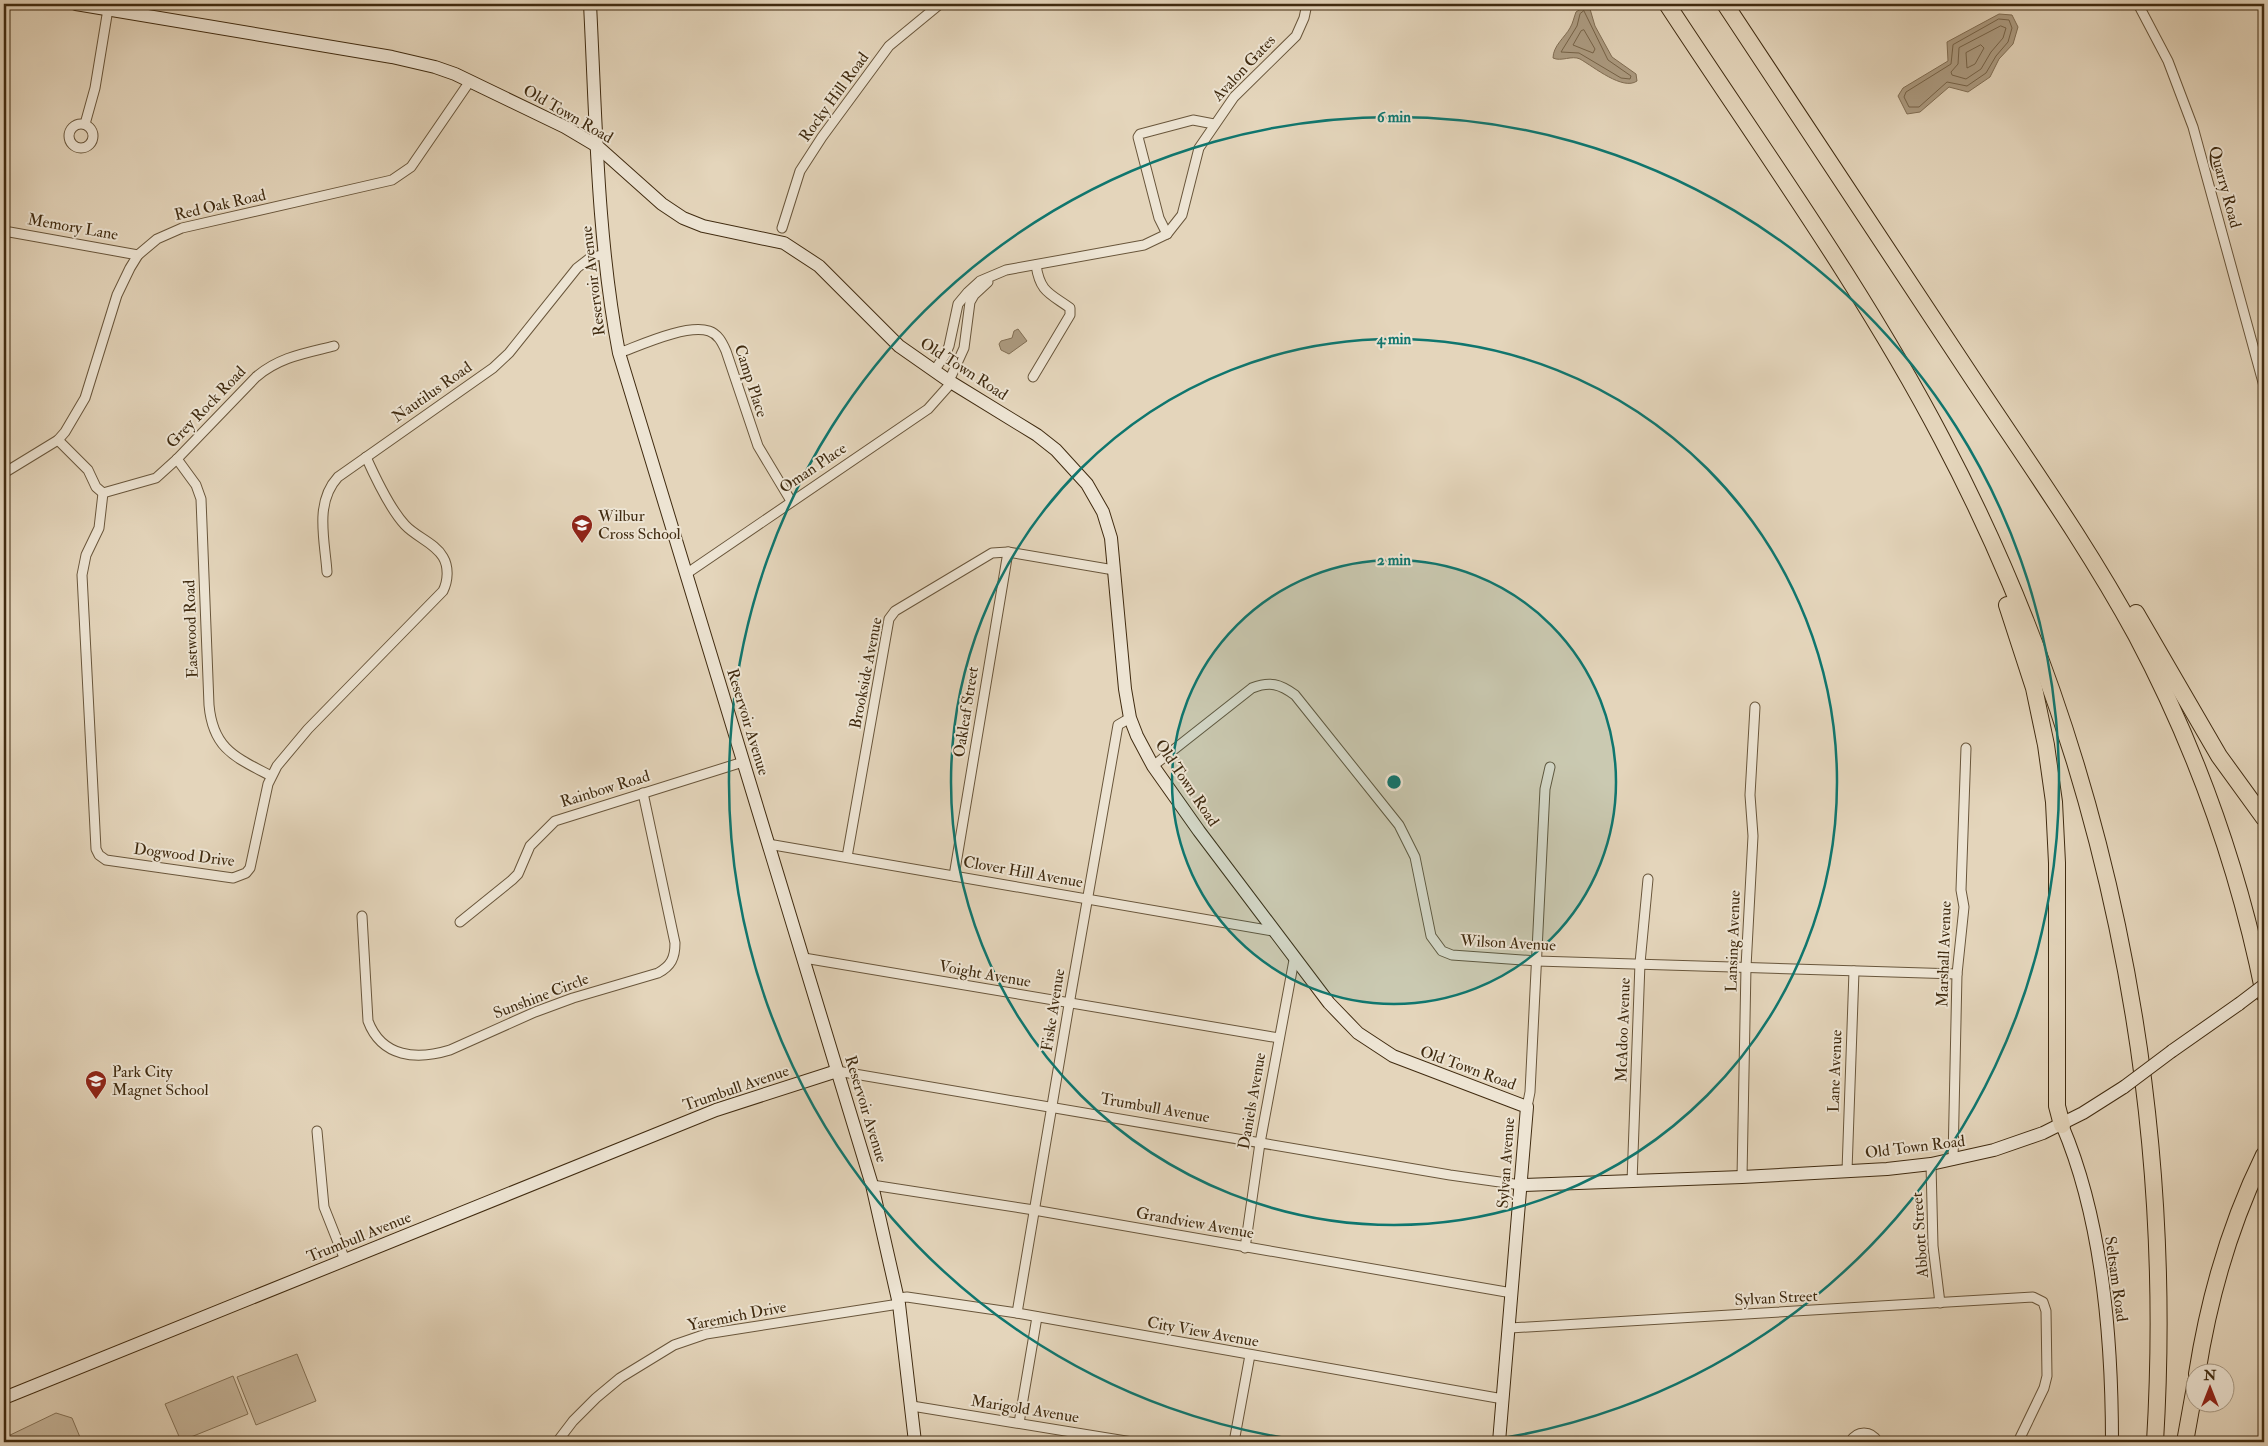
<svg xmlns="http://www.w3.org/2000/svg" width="2268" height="1446" font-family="'IM FELL Double Pica',serif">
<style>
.green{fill:#c8b89e;stroke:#847257}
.water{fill:#ac9b81;stroke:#816e54}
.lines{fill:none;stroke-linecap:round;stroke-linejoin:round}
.shore{stroke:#766348;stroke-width:1}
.street-casing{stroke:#69563b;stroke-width:11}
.secondary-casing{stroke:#402b10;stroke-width:14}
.highway-casing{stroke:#402b10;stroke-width:18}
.street{stroke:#ede4d3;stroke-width:9}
.secondary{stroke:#ede4d3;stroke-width:12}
.highway{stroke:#e4d5bb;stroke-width:16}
.secondary-bridge-casing{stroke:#402b10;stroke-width:14;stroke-linecap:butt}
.secondary-bridge{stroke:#ede4d3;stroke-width:12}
.ring{fill:none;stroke:#0f766e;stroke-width:2.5}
.labels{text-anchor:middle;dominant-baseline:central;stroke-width:4;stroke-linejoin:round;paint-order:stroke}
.street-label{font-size:16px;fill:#402b10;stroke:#ede4d3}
.poi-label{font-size:16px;fill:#402b10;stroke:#ede4d3;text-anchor:start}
.centre{fill:#0f766e;stroke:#ede4d3;stroke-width:2.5}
.ring-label{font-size:15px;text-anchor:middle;font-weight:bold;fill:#0f766e;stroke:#ede4d3;stroke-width:4;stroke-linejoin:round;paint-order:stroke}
</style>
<rect width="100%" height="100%" fill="#e4d5bb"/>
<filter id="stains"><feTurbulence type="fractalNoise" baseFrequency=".004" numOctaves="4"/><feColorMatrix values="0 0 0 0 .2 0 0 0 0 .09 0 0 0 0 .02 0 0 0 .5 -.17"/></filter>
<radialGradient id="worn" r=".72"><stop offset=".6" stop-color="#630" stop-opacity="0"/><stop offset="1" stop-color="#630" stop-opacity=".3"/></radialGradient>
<g class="green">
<polygon points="297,1354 316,1401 256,1425 237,1377"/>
<polygon points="233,1376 248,1414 181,1441 165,1404"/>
<polygon points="56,1413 72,1418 82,1442 4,1442 4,1438"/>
</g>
<g class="water">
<path d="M1585 6 1590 9 1595 26 1612 57 1636 74 1637 81C1623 91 1594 67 1580 59 1572 55 1561 62 1553 58 1553 46 1565 37 1570 28 1573 23 1574 17 1576 12Z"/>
<polygon points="1999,14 2012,15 2018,27 2013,44 1999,59 1990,77 1968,92 1949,87 1920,112 1907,114 1898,96 1903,88 1948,61 1947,42"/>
<polygon points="1018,329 1027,341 1009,354 1001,350 999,344 1001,341 1012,338 1014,331"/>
</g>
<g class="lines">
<g class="shore">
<polygon points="1584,11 1608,60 1631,76 1630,79 1621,78 1579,53 1561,52 1577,26 1580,14"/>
<polygon points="1999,19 2009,20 2012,28 2008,42 1996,56 1986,73 1967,86 1947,82 1919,107 1909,107 1904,97 1906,92 1951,64 1953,45"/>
<polygon points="2001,26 2006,28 2003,38 1991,52 1981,69 1966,79 1952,75 1951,72 1958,64 1959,48"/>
<polygon points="1584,30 1595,49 1593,53 1573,45 1581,31"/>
<polygon points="1981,45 1984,48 1975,64 1967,68 1966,53"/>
</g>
<g class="street-casing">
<g id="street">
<polyline points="2138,4 2168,61 2193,127 2264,386"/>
<polyline points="85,124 95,88 108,9"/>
<circle cx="81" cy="136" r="12"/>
<polyline points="782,228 800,171 822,137 889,46 940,4"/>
<polyline points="4,231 138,255"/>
<polyline points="1167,234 1159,218 1138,137 1140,134 1193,120 1214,124"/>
<path d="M619 353C641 345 686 324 709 331 718 334 722 342 726 351L758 446 791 501"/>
<polyline points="934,371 945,355 949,346 958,304 968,292 980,281 1006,270 1144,245 1167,234 1182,215 1199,148 1234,97 1296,36 1304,18 1307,4"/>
<path d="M1033 377 1070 315V308C1049 293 1040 292 1036 265"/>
<polyline points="949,381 964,348 970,302 974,295 988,282"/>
<polyline points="58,440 88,470 96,487 103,493"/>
<path d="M177 459 196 485 201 499 209 705C213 749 235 757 271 776"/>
<polyline points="4,473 58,440 65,432 85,398 117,295 130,268 138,255 157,239 182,228 392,180 411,167 470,81"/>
<path d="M103 493 99 528 86 555 82 575 96 849 99 855 106 860 233 878 246 873 250 868 268 784 277 766 308 729 443 591C448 581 449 567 443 557 435 543 416 537 405 525 391 510 375 477 366 457"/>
<path d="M103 493 156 478 177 459 256 377C279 357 306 353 334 346"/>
<path d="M327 572C325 541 314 503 338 477L493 368 509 353 577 268 590 258 605 254"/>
<polyline points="686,574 928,409 952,382"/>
<path d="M1153 766 1252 688C1270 681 1280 684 1295 695L1399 825 1415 857 1431 936 1442 951 1452 955 1537 961 1957 974"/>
<polyline points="768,844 1273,931"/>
<polyline points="847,857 889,619 895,611 992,553 1008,552 1114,570"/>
<polyline points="954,876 1008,552"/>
<path d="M362 916 368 1021C382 1058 417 1060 450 1050L535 1012 573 998 658 973C671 966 675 958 675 943L643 793"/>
<polyline points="460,922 512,880 518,874 530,846 555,821 743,762"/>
<polyline points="804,958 1279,1038"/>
<polyline points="837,1071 1450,1175 1521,1185"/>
<polyline points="1527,1107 1530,1092 1545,789 1550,767"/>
<polyline points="317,1131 324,1207 345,1260"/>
<polyline points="1953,1160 1957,974 1964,907 1961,890 1966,748"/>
<polyline points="1931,1164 1933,1246 1940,1303"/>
<polyline points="1847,1171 1854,971"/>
<polyline points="1742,1177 1746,967 1753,836 1750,795 1755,707"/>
<polyline points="1632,1182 1640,963 1648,879"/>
<polyline points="872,1185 1034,1210 1512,1293"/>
<polyline points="1245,1248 1260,1143 1294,960"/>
<polyline points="898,1298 907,1297 1017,1313 1503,1399"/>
<polyline points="1017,1313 1071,993 1118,725 1130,718"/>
<polyline points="1510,1328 2033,1297 2043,1302 2046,1311 2047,1376 2044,1388 2018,1442"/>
<polyline points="912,1406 1132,1442"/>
<polyline points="1019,1423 1037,1317"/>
<polyline points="557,1442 573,1421 596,1398 620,1378 674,1345 706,1334 899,1304"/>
<polyline points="1234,1442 1250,1355"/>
<path d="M1850 1442C1857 1430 1871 1430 1878 1442"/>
</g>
</g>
<g class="secondary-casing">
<g id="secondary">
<polyline points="76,4 392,57 435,67 455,74 565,127 597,146 662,204 683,218 703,226 784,243 819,266 899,346 949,381 1037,435 1056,450 1087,484 1103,512 1111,538 1125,689 1130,718 1137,736 1153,766 1199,831 1329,1003 1358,1033 1393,1056 1527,1107 1499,1442"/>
<path d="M590 4C596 120 597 238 619 353L872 1185 899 1304 915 1442"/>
<polyline points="2172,1051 2239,1004"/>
<path d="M2062 1125C2103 1221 2112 1339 2112 1442"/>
<polyline points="1521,1185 1742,1177 1887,1169 1931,1164 1994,1150 2043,1133 2083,1113 2124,1087"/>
<polyline points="4,1398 716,1110 837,1071"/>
</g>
</g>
<g class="highway-casing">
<g id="highway">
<path d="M1667 4C1760 146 1863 288 1942 439 2104 746 2176 1096 2155 1442"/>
<path d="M1725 4C1805 126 1886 248 1967 370 2025 458 2086 543 2136 635 2196 748 2239 869 2264 994"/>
<polyline points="2007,605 2034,688 2046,745 2054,802 2057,863 2057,1106 2062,1125"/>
<polyline points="2136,613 2219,756 2264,818"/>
<path d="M2197 1374C2209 1297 2230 1224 2264 1155"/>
<polyline points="2185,1442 2196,1381"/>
</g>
</g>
<use href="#street" class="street"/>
<use href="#secondary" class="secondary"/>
<use href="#highway" class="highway"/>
<g class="secondary-bridge-casing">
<g id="secondary-bridge">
<polyline points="2239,1004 2264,985"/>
<polyline points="2124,1087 2172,1051"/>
</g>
</g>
<use href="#secondary-bridge" class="secondary-bridge"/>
</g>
<circle cx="1394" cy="782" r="222" fill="#0f766e" fill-opacity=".12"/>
<g class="ring">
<circle cx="1394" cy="782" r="222"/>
<circle cx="1394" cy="782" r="443"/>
<path d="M1313 1442A665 665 0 1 1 1475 1442"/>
</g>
<defs>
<g id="school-pin" transform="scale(1.125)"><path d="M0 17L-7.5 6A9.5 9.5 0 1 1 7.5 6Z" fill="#8f2418" stroke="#ede4d3"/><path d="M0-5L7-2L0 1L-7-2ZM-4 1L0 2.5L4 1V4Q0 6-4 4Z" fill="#fff"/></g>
</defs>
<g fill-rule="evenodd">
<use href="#school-pin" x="582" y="525"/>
<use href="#school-pin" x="96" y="1081"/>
</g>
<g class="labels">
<g class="street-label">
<text transform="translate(1244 68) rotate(-47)">Avalon Gates</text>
<text transform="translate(834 97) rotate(-54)">Rocky Hill Road</text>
<text transform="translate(568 114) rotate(30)">Old Town Road</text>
<text transform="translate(2225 187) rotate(75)">Quarry Road</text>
<text transform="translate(220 205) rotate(-13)">Red Oak Road</text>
<text transform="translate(73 227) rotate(10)">Memory Lane</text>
<text transform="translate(593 281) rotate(-97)">Reservoir Avenue</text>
<text transform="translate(964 369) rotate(33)">Old Town Road</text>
<text transform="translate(751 381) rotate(72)">Camp Place</text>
<text transform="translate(432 392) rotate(-35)">Nautilus Road</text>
<text transform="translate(206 407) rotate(-46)">Grey Rock Road</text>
<text transform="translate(813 468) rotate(-34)">Oman Place</text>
<text transform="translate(191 629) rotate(-92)">Eastwood Road</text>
<text transform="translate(866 673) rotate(-79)">Brookside Avenue</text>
<text transform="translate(966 712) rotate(-81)">Oakleaf Street</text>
<text transform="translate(748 722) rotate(73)">Reservoir Avenue</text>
<text transform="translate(1187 783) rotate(56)">Old Town Road</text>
<text transform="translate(605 789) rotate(-17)">Rainbow Road</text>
<text transform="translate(184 855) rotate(7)">Dogwood Drive</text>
<text transform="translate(1023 872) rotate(10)">Clover Hill Avenue</text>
<text transform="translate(1733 941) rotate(-88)">Lansing Avenue</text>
<text transform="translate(1508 943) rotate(3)">Wilson Avenue</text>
<text transform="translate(1944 954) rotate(-88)">Marshall Avenue</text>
<text transform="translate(985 974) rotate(10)">Voight Avenue</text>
<text transform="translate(541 996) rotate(-21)">Sunshine Circle</text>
<text transform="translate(1053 1010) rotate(-81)">Fiske Avenue</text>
<text transform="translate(1623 1030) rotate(-88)">McAdoo Avenue</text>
<text transform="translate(1468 1068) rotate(20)">Old Town Road</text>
<text transform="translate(1835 1071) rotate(-88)">Lane Avenue</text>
<text transform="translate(736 1088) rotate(-19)">Trumbull Avenue</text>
<text transform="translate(1252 1101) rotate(-80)">Daniels Avenue</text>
<text transform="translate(1155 1108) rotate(10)">Trumbull Avenue</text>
<text transform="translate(866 1109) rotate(73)">Reservoir Avenue</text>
<text transform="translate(1915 1147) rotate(-7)">Old Town Road</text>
<text transform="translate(1506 1163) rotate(-86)">Sylvan Avenue</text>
<text transform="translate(1195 1223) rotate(10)">Grandview Avenue</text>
<text transform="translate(1920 1235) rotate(-94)">Abbott Street</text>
<text transform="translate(359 1237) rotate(-22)">Trumbull Avenue</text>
<text transform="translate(2116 1279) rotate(82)">Seltsam Road</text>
<text transform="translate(1776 1298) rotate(-3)">Sylvan Street</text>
<text transform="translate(737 1316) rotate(-11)">Yaremich Drive</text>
<text transform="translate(1203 1332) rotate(10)">City View Avenue</text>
<text transform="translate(1025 1409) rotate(9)">Marigold Avenue</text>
</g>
<g class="poi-label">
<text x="598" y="516">Wilbur<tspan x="598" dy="18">Cross School</tspan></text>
<text x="112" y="1072">Park City<tspan x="112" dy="18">Magnet School</tspan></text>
</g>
</g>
<circle cx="1394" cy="782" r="8" class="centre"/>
<g class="ring-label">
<text x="1394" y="122">6 min</text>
<text x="1394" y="344">4 min</text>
<text x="1394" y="565">2 min</text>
</g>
<rect width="2268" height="1446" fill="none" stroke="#e4d5bb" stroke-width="20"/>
<rect x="5" y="5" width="2258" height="1436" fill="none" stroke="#402b10" stroke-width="2.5"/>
<rect x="10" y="10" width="2248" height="1426" fill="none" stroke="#402b10"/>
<g transform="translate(2210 1388)"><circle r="24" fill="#ede4d3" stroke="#a89a85"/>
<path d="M0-4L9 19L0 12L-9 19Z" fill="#8f2418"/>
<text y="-8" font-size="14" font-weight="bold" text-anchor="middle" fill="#402b10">N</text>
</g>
<rect width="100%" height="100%" filter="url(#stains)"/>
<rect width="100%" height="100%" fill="url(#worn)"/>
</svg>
